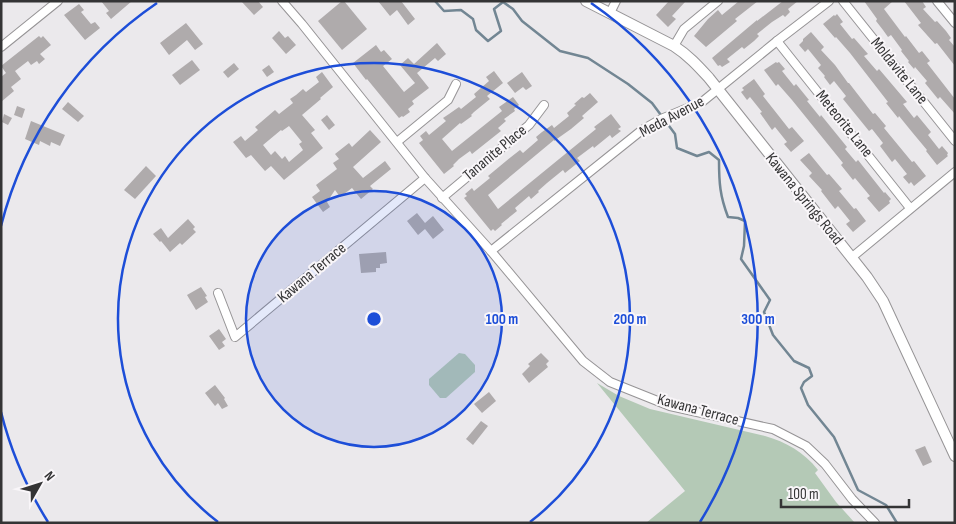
<svg xmlns="http://www.w3.org/2000/svg" width="956" height="524" font-family="'Sofia Sans Condensed',sans-serif">
<style>
.green{fill:#b4c9b6}
.lines{fill:none;stroke-linecap:round;stroke-linejoin:round}
.stream{stroke:#728693;stroke-width:2.5}
.building{fill:#afabac;fill-rule:evenodd}
.minor-casing{stroke:#969496;stroke-width:10}
.tertiary-casing{stroke:#969496;stroke-width:12}
.minor{stroke:#fff;stroke-width:8}
.tertiary{stroke:#fff;stroke-width:10}
.ring{fill:none;stroke:#1d4ed8;stroke-width:2.5}
.labels{text-anchor:middle;dominant-baseline:central;stroke-width:4;stroke-linejoin:round;paint-order:stroke}
.street-label{font-size:16px;fill:#343435;stroke:#f9f6f9}
.centre{fill:#1d4ed8;stroke:#f9f6f9;stroke-width:2.5}
.ring-label{font-size:15px;text-anchor:middle;font-weight:bold;fill:#1d4ed8;stroke:#f9f6f9;stroke-width:4;stroke-linejoin:round;paint-order:stroke}
</style>
<rect width="100%" height="100%" fill="#ebe9ec"/>
<g class="green">
<polygon points="459,353 465,354 475,365 475,372 446,398 440,398 429,385 429,379"/>
<path d="M597 383 619 396 650 409 765 436C786 442 804 452 818 470L815 473 836 502 855 523H646L685 491Z"/>
</g>
<g class="lines">
<path class="stream" d="M435 1 444 11 461 10 473 19 476 30 488 41 501 31 494 9 503 2 513 9 522 21 560 51 588 58 628 84 652 103 675 134 677 148 697 156 709 152 719 160C719 183 720 196 728 217L738 218 745 221 744 246 741 259 770 300 764 312 773 335 794 361 809 368 812 376 804 382 801 388 808 405 834 437 858 490 886 505 897 523"/>
</g>
<g class="building">
<polygon points="101,1 132,1 111,19 106,13 109,11"/>
<polygon points="241,1 258,1 263,7 254,15"/>
<polygon points="342,1 344,1 367,29 342,50 318,21"/>
<polygon points="378,1 401,1 415,19 408,25 397,10 390,16"/>
<polygon points="669,1 686,1 672,16 676,19 668,27 656,15"/>
<polygon points="739,1 758,1 735,19 737,21 706,47 694,36 708,19 718,10 722,15"/>
<polygon points="783,1 798,1 788,9 790,12 785,17 783,15 772,22 757,34 759,36 754,41 744,49 742,47 727,59 730,62 722,67 720,65 718,66 712,58 757,20 757,21"/>
<polygon points="864,1 893,1 884,9 905,37 906,36 919,53 922,51 930,61 927,63 955,99 955,114 940,97 938,99 925,83 927,81 915,67 914,69 908,62 909,61 901,51 902,50 891,35 888,37 883,30 876,21 877,19"/>
<polygon points="904,1 922,1 926,7 923,9 935,22 937,21 946,31 951,38 949,40 955,47 955,66 937,43 935,44 918,25 921,23"/>
<polygon points="79,4 84,10 81,12 91,24 95,22 100,28 85,40 64,15"/>
<polygon points="837,14 843,22 840,24 852,39 854,38 868,54 864,56 877,71 879,69 907,102 903,104 914,118 917,115 931,132 928,135 939,149 942,146 948,153 947,155 948,156 937,165 926,151 927,150 912,132 899,116 898,118 886,103 888,102 850,53 836,37 835,38 823,24 834,15 835,16"/>
<polygon points="186,23 203,44 195,50 187,40 169,55 160,43"/>
<polygon points="279,31 285,38 288,36 296,45 286,54 272,38"/>
<polygon points="811,32 824,47 821,50 835,65 848,83 849,83 873,114 875,113 886,126 884,128 912,162 914,161 926,176 914,186 911,182 909,184 903,177 907,174 895,159 892,162 880,146 883,143 872,129 869,131 843,99 846,96 834,81 830,85 824,77 825,76 818,68 821,65 808,49 805,52 799,45 803,41 803,39"/>
<polygon points="39,36 41,38 43,36 51,45 40,54 45,59 39,64 37,61 31,65 28,61 15,71 21,79 11,87 14,91 1,102 1,77 6,73 1,66"/>
<polygon points="437,43 446,54 438,61 435,58 417,73 429,88 412,101 414,104 408,109 410,112 403,117 402,116 399,118 367,79 366,80 353,63 376,45 381,52 384,50 392,59 383,66 404,92 415,83 400,65 408,58 414,64"/>
<polygon points="192,60 200,70 180,85 172,75"/>
<polygon points="776,62 777,63 779,62 785,69 782,71 794,86 796,84 809,100 807,101 820,117 821,115 847,147 845,149 856,162 858,160 884,193 885,192 891,199 889,201 890,203 879,212 867,198 870,196 855,178 853,180 841,165 843,163 792,100 778,84 776,86 764,70"/>
<polygon points="234,63 239,69 228,78 223,72"/>
<polygon points="269,65 274,72 267,77 262,70"/>
<polygon points="494,71 503,83 487,96 490,99 474,112 471,115 472,116 461,124 460,123 442,139 452,151 502,111 499,107 513,97 519,105 514,109 515,111 504,119 506,121 498,128 501,131 472,154 470,151 459,159 453,165 454,166 444,174 419,143 423,140 420,136 426,131 429,135 446,121 443,118 449,114 459,107 461,109 476,97 474,94 489,81 486,77"/>
<path d="M322 72 333 87 320 98 321 99 302 115 315 130 311 133 323 148 284 180 271 166 265 171 251 155 246 158 233 142 241 136 245 141 258 130 255 127 261 122 275 110 279 114 293 103 290 99 296 95 303 89 306 92 319 82 316 77ZM289 126 302 142 299 144 303 150 289 162 285 156 282 159 275 151 271 155 263 145 281 130 282 131Z"/>
<polygon points="522,72 532,86 526,90 523,87 515,93 507,83"/>
<polygon points="754,79 765,94 763,96 778,115 789,129 792,127 804,141 791,152 784,144 787,142 775,127 772,130 760,113 762,112 750,97 747,100 741,92 744,90 742,88"/>
<polygon points="590,93 598,102 582,116 584,118 571,129 554,141 554,140 488,195 498,209 564,155 596,129 594,127 611,114 621,127 618,129 621,131 612,138 610,135 594,148 593,146 577,158 580,161 565,173 563,170 547,183 538,191 539,192 531,199 529,196 515,208 517,211 501,224 502,225 495,231 493,229 491,231 464,198 467,196 465,194 472,188 474,191 490,178 488,176 511,157 520,150 523,153 538,140 536,137 542,132 552,125 554,128 569,116 567,113 576,105 574,104 582,97 584,98"/>
<polygon points="68,102 84,116 78,122 62,109"/>
<polygon points="17,106 25,109 22,118 14,115"/>
<polygon points="4,114 12,118 8,125 2,122"/>
<polygon points="327,115 335,125 329,130 321,120"/>
<polygon points="31,121 65,135 60,146 51,142 50,146 40,141 39,145 25,139"/>
<polygon points="370,130 381,142 353,167 363,178 385,161 391,169 370,186 373,189 361,199 352,188 340,197 335,190 327,202 330,207 323,212 312,197 320,191 316,185 337,169 333,163 339,159 335,154 349,143 352,147"/>
<polygon points="809,153 827,175 829,174 842,189 839,191 854,209 856,208 866,221 853,232 846,224 850,221 838,206 835,209 821,191 822,190 809,176 812,173 800,160"/>
<polygon points="146,166 156,176 135,199 124,190"/>
<polygon points="417,213 425,223 433,216 444,230 433,239 425,229 418,235 407,221"/>
<polygon points="188,219 195,227 193,229 196,232 182,245 180,243 170,252 161,241 160,242 153,234 161,228 168,238"/>
<polygon points="386,252 387,263 380,264 380,268 376,268 376,272 361,273 359,254"/>
<polygon points="201,287 207,296 205,297 208,302 196,310 187,295"/>
<polygon points="219,329 226,339 222,342 225,346 219,350 209,336"/>
<polygon points="541,353 549,361 546,364 548,367 529,383 522,374 530,366 528,364"/>
<polygon points="215,385 225,398 224,399 228,406 222,409 218,403 215,406 205,393"/>
<polygon points="489,392 496,401 482,413 474,404"/>
<polygon points="481,421 488,426 473,445 466,439"/>
<polygon points="925,446 932,462 923,466 915,450"/>
</g>
<g class="lines">
<g class="minor-casing">
<g id="minor">
<polyline points="282,1 302,24 425,178 491,251 583,361 610,382 670,406 773,429 806,446 825,464 852,499 875,523"/>
<polyline points="843,1 955,141"/>
<polyline points="937,1 955,23"/>
<polyline points="610,13 616,1"/>
<polyline points="777,41 910,208"/>
<polyline points="674,46 684,29 718,1"/>
<polyline points="1,47 58,1"/>
<polyline points="397,142 448,100 456,84"/>
<polyline points="442,198 529,125 544,105"/>
<polyline points="491,251 642,130 661,119 702,102 777,41 829,1"/>
<polyline points="851,258 955,172"/>
<polyline points="218,293 235,337 425,178"/>
</g>
</g>
<g class="tertiary-casing">
<path id="tertiary" d="M586 1 674 46C688 55 698 66 709 78L867 277 883 301 955 456"/>
</g>
<use href="#minor" class="minor"/>
<use href="#tertiary" class="tertiary"/>
</g>
<circle cx="374" cy="319" r="128" fill="#1d4ed8" fill-opacity=".12"/>
<g class="ring">
<circle cx="374" cy="319" r="128"/>
<path d="M218 522A256 256 0 1 1 530 522"/>
<path d="M48 522A384 384 0 0 1 1 412M1 226A384 384 0 0 1 157 3M591 3A384 384 0 0 1 700 522"/>
</g>
<g class="labels">
<g class="street-label">
<text transform="translate(899 71) rotate(51)">Moldavite Lane</text>
<text transform="translate(672 117) rotate(-28)">Meda Avenue</text>
<text transform="translate(844 124) rotate(51)">Meteorite Lane</text>
<text transform="translate(495 153) rotate(-40)">Tananite Place</text>
<text transform="translate(804 199) rotate(51)">Kawana Springs Road</text>
<text transform="translate(312 273) rotate(-40)">Kawana Terrace</text>
<text transform="translate(698 410) rotate(15)">Kawana Terrace</text>
</g>
</g>
<circle cx="374" cy="319" r="8" class="centre"/>
<g class="ring-label">
<text x="502" y="324">100 m</text>
<text x="630" y="324">200 m</text>
<text x="758" y="324">300 m</text>
</g>
<rect width="956" height="524" fill="none" stroke="#343435" stroke-width="5"/>
<g transform="translate(40 484) rotate(51)" stroke="#f9f6f9" stroke-width="4" paint-order="stroke">
<path d="M0-4L9 19L0 12L-9 19Z" fill="#343435"/>
<text y="-8" font-size="14" font-weight="bold" text-anchor="middle" fill="#343435">N</text>
</g>
<path d="M781 499v8h128v-8" fill="none" stroke="#343435" stroke-width="2.5"/>
<text x="788" y="499" font-size="15" fill="#343435" stroke="#f9f6f9" stroke-width="4" paint-order="stroke">100 m</text>
</svg>
